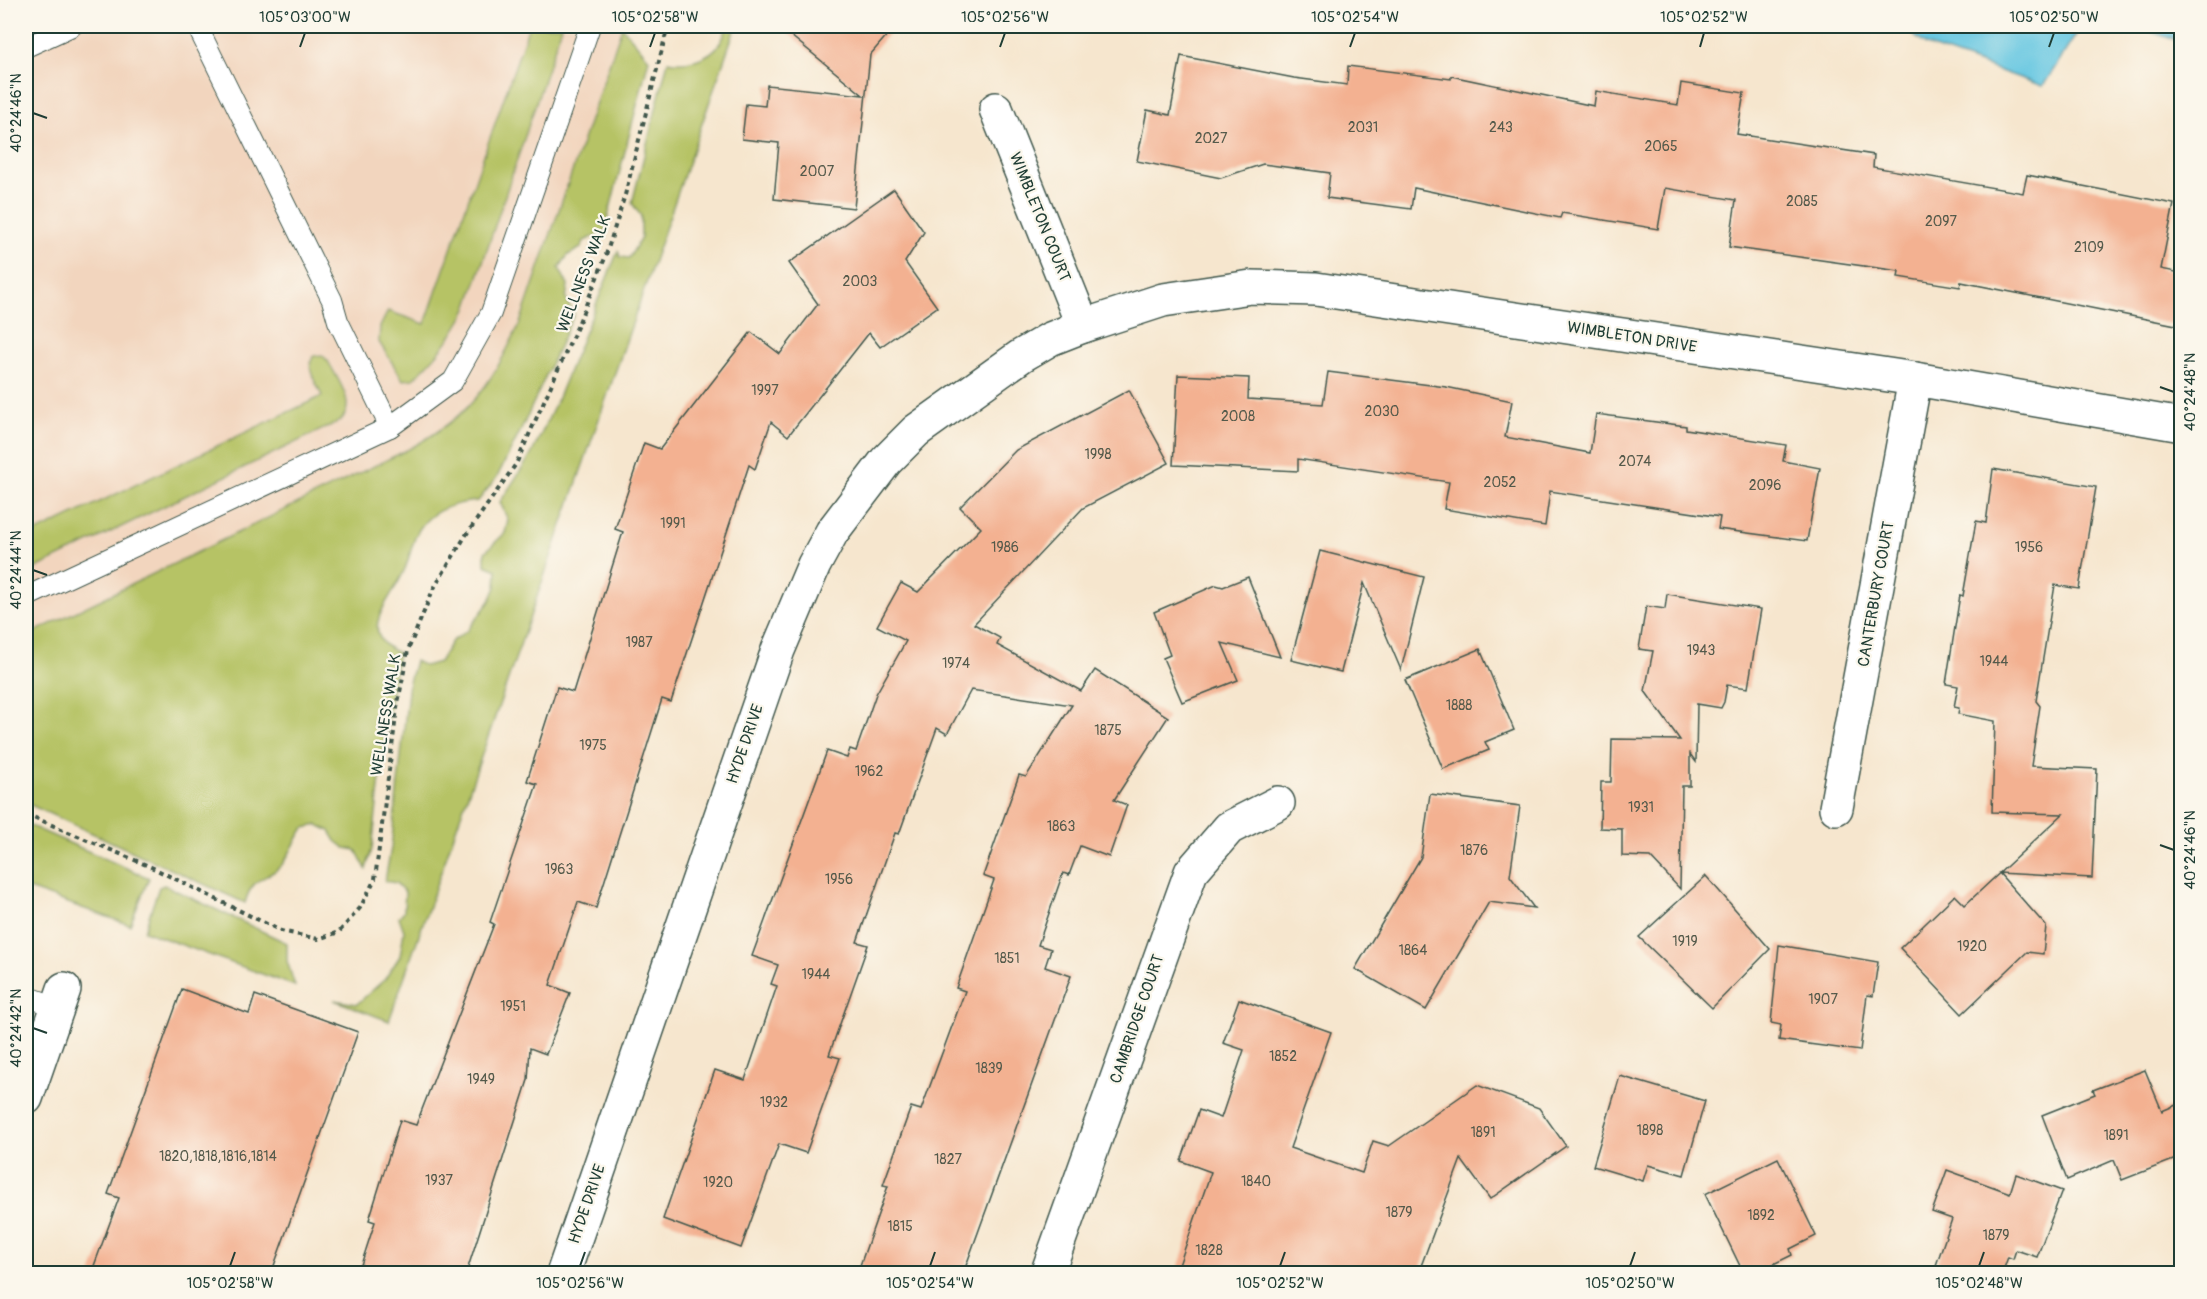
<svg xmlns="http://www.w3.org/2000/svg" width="2207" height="1299" font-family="Pangolin,sans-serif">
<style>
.built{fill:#f2d5be}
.green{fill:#b6c365;stroke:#6a804c;stroke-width:1.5}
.water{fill:#63c6e1;stroke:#41828a;stroke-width:1.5}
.building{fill:#f3b191}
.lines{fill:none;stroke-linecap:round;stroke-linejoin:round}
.service-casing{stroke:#3f564b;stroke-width:22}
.minor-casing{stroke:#3f564b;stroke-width:36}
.path{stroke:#3f564b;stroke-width:4;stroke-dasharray:4.5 4.5;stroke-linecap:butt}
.service{stroke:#fff;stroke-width:20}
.minor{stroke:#fff;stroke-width:33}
.ticks{fill:none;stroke:#1f3d34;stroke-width:2}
.labels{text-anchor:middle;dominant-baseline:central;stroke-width:4.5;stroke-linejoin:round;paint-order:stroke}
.number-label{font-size:14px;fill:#545a4b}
.street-label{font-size:16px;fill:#1f3d34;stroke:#fbf7ec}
.neatline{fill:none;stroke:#1f3d34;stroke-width:2}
.ticks-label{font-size:15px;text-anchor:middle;fill:#1f3d34}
</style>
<rect width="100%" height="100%" fill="#fbf7ec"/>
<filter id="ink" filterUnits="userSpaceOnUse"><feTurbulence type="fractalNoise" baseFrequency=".0167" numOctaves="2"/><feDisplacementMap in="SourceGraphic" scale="12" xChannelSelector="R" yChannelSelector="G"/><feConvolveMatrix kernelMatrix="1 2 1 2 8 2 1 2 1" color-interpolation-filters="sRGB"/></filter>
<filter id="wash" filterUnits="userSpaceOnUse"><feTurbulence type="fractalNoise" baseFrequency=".008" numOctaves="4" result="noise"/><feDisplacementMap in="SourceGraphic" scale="24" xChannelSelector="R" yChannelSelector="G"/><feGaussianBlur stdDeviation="1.35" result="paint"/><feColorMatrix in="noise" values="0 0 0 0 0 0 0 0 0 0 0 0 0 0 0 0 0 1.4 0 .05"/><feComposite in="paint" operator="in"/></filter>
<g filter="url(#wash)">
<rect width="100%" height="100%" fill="#f6e6ce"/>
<polygon class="built" points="26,26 623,26 520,323 503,359 479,396 462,415 441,431 409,449 26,636"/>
<g class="green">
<path d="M529 26H562L467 309C453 337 436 358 413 379L403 380 379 342 380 327 388 311 425 324Z"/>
<path d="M728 26H736L389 1021 334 1000 357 1004 385 979 400 956 404 931 399 917 404 911 405 892 396 883 385 881 391 848 409 682 415 661 425 666 439 662 452 641 467 631 490 601 496 587 497 570 485 565V552L505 533 508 520 500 502 531 455 555 405 618 251 620 257 629 258 641 238V216L632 203 668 61C685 65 710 59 720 43 724 38 725 31 728 26Z"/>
<path d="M622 27 649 59 604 232 584 241 581 248 568 255 559 268 568 285 566 299 574 314 521 430 497 477 478 501C460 502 436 508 423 524 412 537 411 556 404 571 392 600 354 632 398 653L384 743 372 849 366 869 356 850 345 848 336 841 330 831 318 825 304 828C296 839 291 852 284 862 271 881 253 872 245 903L26 803V636L409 449C472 414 489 388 520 323Z"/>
<path d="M322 355 328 361C337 379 358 404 340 421L26 573V537L322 396C317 383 304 368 314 356Z"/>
<polygon points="26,824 149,878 130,925 26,888"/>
<polygon points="164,885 287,943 287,961 295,986 144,931 159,887"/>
</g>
<g class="water">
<polygon points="1902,26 2093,26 2079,30 2043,86 1926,45"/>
<polygon points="2134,26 2181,26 2181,42"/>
</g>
<g id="blocks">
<g class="building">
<polygon points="779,26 895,26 870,55 854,208 774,199 779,143 742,139 746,104 765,106 767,85 863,95"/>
<polygon points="1181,56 1294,78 1347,85 1348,66 1451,79 1451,76 1594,106 1596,91 1678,105 1681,83 1744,93 1737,134 1874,155 1873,167 2023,193 2027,175 2174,204 2161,269 2181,273 2181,326 1961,282 1960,287 1898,277 1899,271 1729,247 1736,200 1665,188 1658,229 1562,213 1560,218 1414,188 1411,209 1327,198 1330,173 1263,164 1221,178 1137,161 1147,110 1170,115"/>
<polygon points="894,189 924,232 905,262 937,307 880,347 869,333 788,436 771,422 755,469 749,465 671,702 662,699 596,908 578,902 550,985 570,993 546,1054 530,1048 528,1080 466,1274 358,1274 375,1222 369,1220 400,1120 416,1125 494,924 490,922 537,784 527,781 557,687 573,692 623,532 615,529 644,443 660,449 751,332 780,354 818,304 789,263"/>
<polygon points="1328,372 1446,387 1512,401 1505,437 1590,453 1596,414 1686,426 1686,429 1786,445 1783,461 1820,468 1807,541 1718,529 1720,517 1550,491 1545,526 1444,509 1449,482 1298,459 1298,471 1173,465 1178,375 1249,378 1248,399 1323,404"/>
<polygon points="1129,390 1169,463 1083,508 974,624 1000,638 997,645 1081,691 1095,670 1168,717 1114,800 1127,805 1109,857 1080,846 1069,875 1063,873 1038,945 1051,949 1045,967 1071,976 963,1274 857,1274 888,1186 883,1185 911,1107 921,1110 965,991 956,988 994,880 983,876 1019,775 1026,777 1072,705 971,690 947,734 937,728 899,834 895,833 857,942 868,945 829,1055 840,1058 806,1153 779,1144 741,1248 663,1219 715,1070 745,1080 777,986 771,984 778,965 752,956 827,751 847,758 850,749 856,751 876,694 906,641 877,626 901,583 918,592 981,528 960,507 1016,450"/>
<polygon points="1993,469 2096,487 2079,589 2055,585 2036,701 2040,706 2031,766 2097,769 2092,878 1999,873 2046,926 2043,954 2027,952 1962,1014 1900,948 1955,895 1965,905 2063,814 1992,812 1995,721 1958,714 1959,708 1954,707 1958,686 1946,684 1960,595 1963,596 1976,521 1986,523"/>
<polygon points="1320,551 1424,577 1401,670 1364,583 1341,672 1291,660"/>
<polygon points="1248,577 1280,657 1222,643 1238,680 1182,702 1163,658 1170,655 1154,612 1216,585 1223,587"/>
<polygon points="1667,594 1761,609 1748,688 1727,685 1724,702 1721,708 1697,704 1696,762 1690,754 1690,786 1682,786 1680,889 1650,857 1622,856 1622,829 1600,828 1601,782 1611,782 1612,739 1680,740 1645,691 1653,651 1639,649 1646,606 1665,609"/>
<polygon points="1480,649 1514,730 1485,742 1489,750 1443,769 1405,680"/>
<polygon points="1430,794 1520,806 1510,876 1534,908 1489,902 1426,1010 1355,969 1421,857"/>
<polygon points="1706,876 1770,949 1712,1008 1639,937"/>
<polygon points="1779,945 1878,962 1873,996 1867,995 1860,1051 1779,1040 1781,1025 1771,1023"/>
<polygon points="182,989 249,1014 255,995 358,1032 271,1274 91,1274 119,1198 108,1194"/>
<polygon points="1239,999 1331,1032 1290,1148 1362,1173 1373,1141 1389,1146 1477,1085 1539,1108 1566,1146 1490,1199 1461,1159 1418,1274 1176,1274 1211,1172 1181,1161 1199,1110 1221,1118 1244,1050 1223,1043"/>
<polygon points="2145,1070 2162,1111 2181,1103 2181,1157 2122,1180 2114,1160 2067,1180 2042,1115 2095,1094 2093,1090"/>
<polygon points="1620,1076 1705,1101 1684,1175 1648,1165 1643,1181 1593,1166"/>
<polygon points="1778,1158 1816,1236 1790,1249 1792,1255 1753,1274 1744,1274 1705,1194"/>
<polygon points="1947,1170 2010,1193 2016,1174 2062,1191 2037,1257 2016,1250 2013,1259 2008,1257 2002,1274 1933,1274 1952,1219 1932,1212"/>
</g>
</g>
</g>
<g filter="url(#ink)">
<use href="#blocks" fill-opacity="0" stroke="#3f564b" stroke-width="1.5"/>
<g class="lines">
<g class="service-casing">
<g id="service">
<polyline points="197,26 332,300 338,321 390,427"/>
<polyline points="26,47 72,26"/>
<polyline points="26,597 390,427 453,381 491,313 590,26"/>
<polyline points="26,996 57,1007"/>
</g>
</g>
<g class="minor-casing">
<g id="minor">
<polyline points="996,109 1083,326"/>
<polyline points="1836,808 1915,379"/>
<polyline points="26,1098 64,989"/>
<polyline points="563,1274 778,650 814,565 832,532 886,461 916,431 1021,356 1050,339 1083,326 1163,300 1251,287 1316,289 1915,379 2182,425"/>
<polyline points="1047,1274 1191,872 1229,828 1278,803"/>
</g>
</g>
<polyline class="path" points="26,814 151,867 281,931 318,939 339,932 360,908 375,879 397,708 408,650 433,590 466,535 516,464 577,327 605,258 625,195 668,26"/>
<use href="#service" class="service"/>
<use href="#minor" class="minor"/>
</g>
</g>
<path class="ticks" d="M300 47 305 33M650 47 655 33M1000 47 1005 33M1350 47 1355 33M1700 47 1704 33M2049 47 2054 33M33 113 47 118M2160 387 2174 392M33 570 47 575M2160 845 2174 850M33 1028 47 1033M230 1266 235 1252M580 1266 585 1252M930 1266 935 1252M1280 1266 1285 1252M1630 1266 1635 1252M1979 1266 1984 1252"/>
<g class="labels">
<g class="number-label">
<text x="1363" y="127">2031</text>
<text x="1501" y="127">243</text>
<text x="1211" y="138">2027</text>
<text x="1661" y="146">2065</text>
<text x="817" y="171">2007</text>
<text x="1802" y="201">2085</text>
<text x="1941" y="221">2097</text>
<text x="2089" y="247">2109</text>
<text x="860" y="281">2003</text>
<text x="765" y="390">1997</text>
<text x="1382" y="411">2030</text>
<text x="1238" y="416">2008</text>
<text x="1098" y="454">1998</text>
<text x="1635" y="461">2074</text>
<text x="1500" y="482">2052</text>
<text x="1765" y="485">2096</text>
<text x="673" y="523">1991</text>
<text x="1005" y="547">1986</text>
<text x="2029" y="547">1956</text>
<text x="639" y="642">1987</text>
<text x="1701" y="650">1943</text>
<text x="1994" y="661">1944</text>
<text x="956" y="663">1974</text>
<text x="1459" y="705">1888</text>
<text x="1108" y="730">1875</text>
<text x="593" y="745">1975</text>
<text x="869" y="771">1962</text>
<text x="1641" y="807">1931</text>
<text x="1061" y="826">1863</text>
<text x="1474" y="850">1876</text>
<text x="559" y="869">1963</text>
<text x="839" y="879">1956</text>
<text x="1685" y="941">1919</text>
<text x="1972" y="946">1920</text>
<text x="1413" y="950">1864</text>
<text x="1007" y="958">1851</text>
<text x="816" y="974">1944</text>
<text x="1823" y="999">1907</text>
<text x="513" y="1006">1951</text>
<text x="1283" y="1056">1852</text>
<text x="989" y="1068">1839</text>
<text x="481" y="1079">1949</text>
<text x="774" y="1102">1932</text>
<text x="1650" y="1130">1898</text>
<text x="1483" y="1132">1891</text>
<text x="2116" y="1135">1891</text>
<text x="218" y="1156">1820,1818,1816,1814</text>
<text x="948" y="1159">1827</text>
<text x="439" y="1180">1937</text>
<text x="1256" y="1181">1840</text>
<text x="718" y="1182">1920</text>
<text x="1399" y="1212">1879</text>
<text x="1761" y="1215">1892</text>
<text x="900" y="1226">1815</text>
<text x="1996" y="1235">1879</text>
<text x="1209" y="1250">1828</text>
</g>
<g class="street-label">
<text transform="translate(1040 217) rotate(68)">WIMBLETON COURT</text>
<text transform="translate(584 274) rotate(-69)">WELLNESS WALK</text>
<text transform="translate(1632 337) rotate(9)">WIMBLETON DRIVE</text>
<text transform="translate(1876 594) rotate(-80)">CANTERBURY COURT</text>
<text transform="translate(386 715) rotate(-81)">WELLNESS WALK</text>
<text transform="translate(745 744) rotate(-71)">HYDE DRIVE</text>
<text transform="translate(1137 1019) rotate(-71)">CAMBRIDGE COURT</text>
<text transform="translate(587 1204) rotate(-71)">HYDE DRIVE</text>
</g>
</g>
<rect width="2207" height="1299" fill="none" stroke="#fbf7ec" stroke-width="66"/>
<rect x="33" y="33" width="2141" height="1233" class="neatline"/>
<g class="ticks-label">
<text x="305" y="22">105°03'00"W</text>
<text x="655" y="22">105°02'58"W</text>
<text x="1005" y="22">105°02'56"W</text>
<text x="1355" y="22">105°02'54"W</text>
<text x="1704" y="22">105°02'52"W</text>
<text x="2054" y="22">105°02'50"W</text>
<text transform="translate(16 113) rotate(-90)" y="5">40°24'46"N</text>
<text transform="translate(2190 392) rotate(-90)" y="5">40°24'48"N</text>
<text transform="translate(16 570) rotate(-90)" y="5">40°24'44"N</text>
<text transform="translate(2190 850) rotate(-90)" y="5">40°24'46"N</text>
<text transform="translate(16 1028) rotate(-90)" y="5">40°24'42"N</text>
<text x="230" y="1288">105°02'58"W</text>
<text x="580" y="1288">105°02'56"W</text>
<text x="930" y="1288">105°02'54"W</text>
<text x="1280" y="1288">105°02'52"W</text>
<text x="1630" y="1288">105°02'50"W</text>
<text x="1979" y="1288">105°02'48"W</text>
</g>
</svg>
